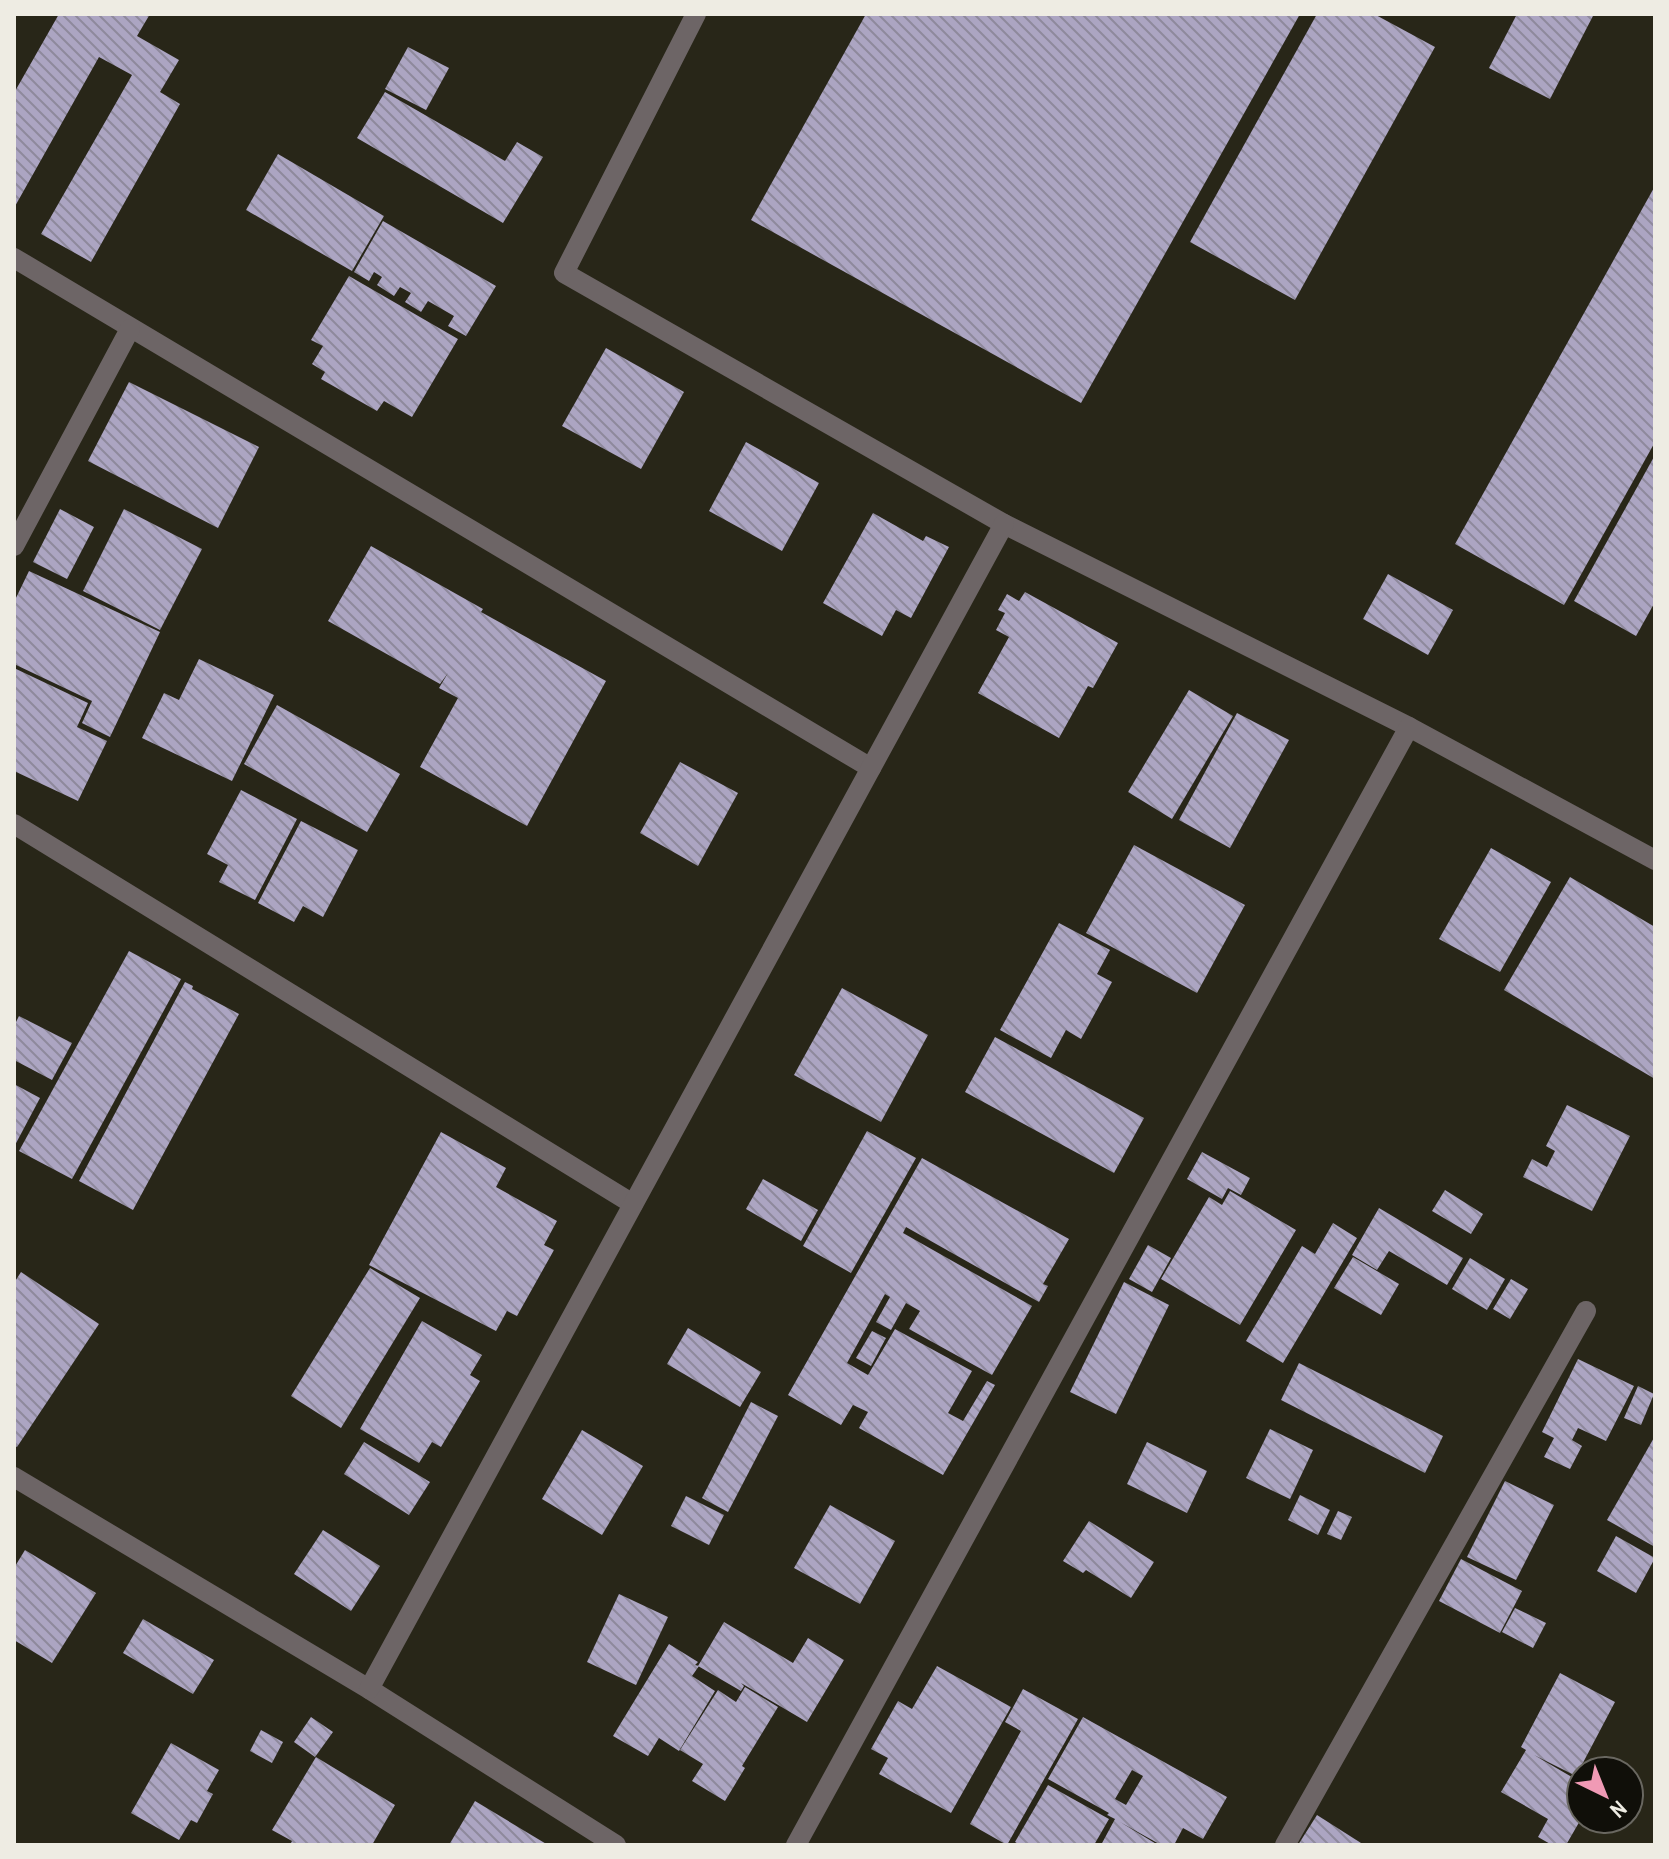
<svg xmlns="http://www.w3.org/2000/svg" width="1669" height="1859" font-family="'Archivo Narrow',sans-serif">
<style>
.building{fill:url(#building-back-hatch);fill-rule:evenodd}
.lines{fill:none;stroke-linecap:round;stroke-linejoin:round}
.minor{stroke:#6d6566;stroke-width:20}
</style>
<defs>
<pattern id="building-back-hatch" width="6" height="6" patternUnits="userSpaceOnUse" patternTransform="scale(2)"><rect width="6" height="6" fill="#aca5c2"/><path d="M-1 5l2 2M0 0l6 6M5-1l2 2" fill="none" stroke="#8e899c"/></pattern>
</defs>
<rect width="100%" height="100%" fill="#282618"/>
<g class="building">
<polygon points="59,14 150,14 137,36 179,60 160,92 180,104 91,262 41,234 132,75 99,57 14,208 14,93"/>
<polygon points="866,14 1300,14 1081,403 751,220"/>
<polygon points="1317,14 1374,14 1435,47 1295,300 1190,242"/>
<polygon points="1517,14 1594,14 1550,99 1489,68"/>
<polygon points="408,47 449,68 426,110 385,89"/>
<polygon points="385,92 505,161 517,142 543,157 503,223 357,138"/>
<polygon points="278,154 384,216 352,271 246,210"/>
<polygon points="1655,186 1655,442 1564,605 1455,544"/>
<polygon points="383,221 496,286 466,336 448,326 454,316 428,301 421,312 405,302 411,293 400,287 394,296 377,285 382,277 374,272 369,281 354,272"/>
<polygon points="349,276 458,339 412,417 384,401 377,411 321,379 325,372 312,364 323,346 311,340"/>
<polygon points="606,348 684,392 641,469 562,426"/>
<polygon points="129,382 259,447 218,528 88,461"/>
<polygon points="746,442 819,483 782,551 709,511"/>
<polygon points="1655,455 1655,602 1636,636 1574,601"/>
<polygon points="60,509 94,527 67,579 33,562"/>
<polygon points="124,509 202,549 160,630 83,591"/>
<polygon points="873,513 923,541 926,536 949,547 911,618 896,610 882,636 823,603"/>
<polygon points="371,546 483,609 481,612 606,681 527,826 420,767 458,698 439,688 448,673 440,684 328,621"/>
<polygon points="29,571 160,632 110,737 82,723 92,701 14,664 14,602"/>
<polygon points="1388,574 1453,610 1428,655 1363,619"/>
<polygon points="1025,592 1118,643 1093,688 1088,686 1059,738 978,693 1009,637 996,630 1005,613 998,610 1007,594 1019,601"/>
<polygon points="199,659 274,695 232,781 142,738 164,693 179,700"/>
<polygon points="14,668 88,703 77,727 107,741 78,801 14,771"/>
<polygon points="1189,690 1233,716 1172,819 1128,792"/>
<polygon points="277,705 400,774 367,832 244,764"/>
<polygon points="1237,713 1289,740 1230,848 1179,820"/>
<polygon points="680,762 738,793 698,866 640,833"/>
<polygon points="241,790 297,819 255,900 219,882 228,865 207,854"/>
<polygon points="301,821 358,850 323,917 303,906 294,922 258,903"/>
<polygon points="1134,845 1245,905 1197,993 1086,933"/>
<polygon points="1491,848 1551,882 1500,972 1439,939"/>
<polygon points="1570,877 1655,927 1655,1079 1504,990"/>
<polygon points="1059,923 1110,950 1097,974 1112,982 1081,1039 1066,1030 1051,1058 1000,1030"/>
<polygon points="129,951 181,979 72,1179 19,1151"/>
<polygon points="185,982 193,986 192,989 239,1014 133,1210 79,1181"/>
<polygon points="842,988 928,1035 881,1122 794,1075"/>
<polygon points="19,1016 72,1043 52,1080 14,1060 14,1026"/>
<polygon points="995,1037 1144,1118 1114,1173 965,1092"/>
<polygon points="14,1084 40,1098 14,1147"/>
<polygon points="1567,1105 1630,1136 1592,1211 1523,1177 1532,1159 1547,1167 1555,1151 1546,1146"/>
<polygon points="867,1131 916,1158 851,1273 803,1246"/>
<polygon points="441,1132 506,1168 496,1187 557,1221 544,1245 554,1250 517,1316 507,1311 496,1331 369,1265"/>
<polygon points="1202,1152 1250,1178 1241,1195 1228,1188 1222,1199 1187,1179"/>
<polygon points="922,1158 1069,1239 1043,1284 1048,1286 1039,1302 906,1227 903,1233 1032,1306 992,1375 909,1329 920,1311 906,1303 891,1330 876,1322 890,1297 885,1294 847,1363 868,1375 895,1329 972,1371 948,1413 963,1421 987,1381 995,1385 943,1475 859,1428 868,1412 853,1405 841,1425 788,1395"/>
<polygon points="763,1179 818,1210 801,1241 746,1209"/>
<polygon points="1445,1190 1483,1214 1471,1234 1432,1211"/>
<polygon points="1230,1191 1296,1230 1240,1325 1161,1279 1209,1197 1222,1205"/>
<polygon points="1379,1208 1463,1258 1447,1285 1389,1251 1377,1270 1352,1255"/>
<polygon points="1333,1223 1357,1238 1283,1363 1246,1341 1302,1246 1315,1254"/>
<polygon points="1148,1245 1171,1258 1152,1292 1129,1279"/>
<polygon points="1353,1257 1399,1284 1381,1315 1334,1288"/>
<polygon points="1470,1258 1505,1279 1487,1310 1452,1289"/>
<polygon points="370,1268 420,1298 341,1428 291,1396"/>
<polygon points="21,1272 99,1324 17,1447 14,1445 14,1283"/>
<polygon points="1511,1279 1528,1289 1510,1319 1493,1309"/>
<polygon points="1124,1282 1169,1305 1116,1414 1070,1392"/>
<polygon points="422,1321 482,1355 470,1375 480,1381 441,1447 432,1442 419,1463 360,1429"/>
<polygon points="688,1328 761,1372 740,1407 667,1364"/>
<polygon points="872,1331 886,1338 871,1366 856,1358"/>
<polygon points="1578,1359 1634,1386 1606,1441 1578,1428 1572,1440 1582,1446 1570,1469 1544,1457 1554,1438 1542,1432"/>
<polygon points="1299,1363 1443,1436 1425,1473 1281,1400"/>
<polygon points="1638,1386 1654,1394 1641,1425 1624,1418"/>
<polygon points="751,1402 778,1416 728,1512 702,1498"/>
<polygon points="1270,1429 1313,1450 1290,1499 1246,1478"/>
<polygon points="582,1430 643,1466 602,1535 542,1499"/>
<polygon points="1655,1436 1655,1547 1607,1520"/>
<polygon points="364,1442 430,1482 409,1515 344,1474"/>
<polygon points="1147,1442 1207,1471 1187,1513 1127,1484"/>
<polygon points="1505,1481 1554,1505 1516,1580 1467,1557"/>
<polygon points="1300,1495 1330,1510 1318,1535 1288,1520"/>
<polygon points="686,1496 724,1515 709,1545 671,1526"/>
<polygon points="830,1505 895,1541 860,1604 794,1568"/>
<polygon points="1338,1511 1352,1517 1341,1540 1327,1534"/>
<polygon points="1089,1521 1154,1562 1131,1598 1086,1570 1083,1573 1063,1561"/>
<polygon points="323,1530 380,1566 351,1611 294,1574"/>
<polygon points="1616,1536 1655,1558 1636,1593 1597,1571"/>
<polygon points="25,1550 96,1593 52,1663 14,1640 14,1568"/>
<polygon points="1461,1559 1522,1591 1500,1633 1439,1601"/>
<polygon points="619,1594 668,1617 636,1685 587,1662"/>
<polygon points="1515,1608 1546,1623 1533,1648 1502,1632"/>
<polygon points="143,1619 214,1660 193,1694 123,1653"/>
<polygon points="724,1622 793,1663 808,1638 844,1660 807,1722 741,1683 744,1686 741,1691 698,1666"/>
<polygon points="669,1644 698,1662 695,1665 699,1666 692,1676 715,1691 679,1751 659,1738 648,1756 613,1736"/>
<polygon points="937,1666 1011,1707 951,1813 879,1774 888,1758 871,1749 898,1701 912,1709"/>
<polygon points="1560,1673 1615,1702 1576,1776 1534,1755 1577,1780 1581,1773 1581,1819 1566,1845 1552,1845 1538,1837 1548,1819 1501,1792 1526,1750 1521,1747"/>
<polygon points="745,1687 778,1707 742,1766 745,1768 725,1801 692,1781 703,1764 680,1750 718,1690 736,1702"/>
<polygon points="1023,1689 1078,1719 1007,1845 970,1824 1021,1731 1005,1722"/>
<polygon points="311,1717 333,1732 315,1757 294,1742"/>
<path d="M1083 1717 1227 1797 1203 1839 1183 1828 1174 1845H1161L1120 1822 1158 1845H1101L1115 1819 1107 1815 1109 1813 1048 1779ZM1132 1770 1143 1776 1126 1805 1115 1799Z"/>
<polygon points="261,1730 283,1742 272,1763 250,1751"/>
<polygon points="171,1743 219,1770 207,1791 213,1794 197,1823 191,1820 179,1840 131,1813"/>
<polygon points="316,1757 395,1805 372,1845 290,1845 292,1841 272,1830"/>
<polygon points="1048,1785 1109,1819 1094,1845 1020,1845 1015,1842"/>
<polygon points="475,1801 548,1845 449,1845"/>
<polygon points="1317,1815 1361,1843 1360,1845 1298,1845"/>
</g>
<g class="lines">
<g class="minor">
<polyline points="696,14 564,273 1004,524 1409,727"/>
<polyline points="14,258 871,768"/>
<polyline points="14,546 130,329"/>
<polyline points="14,824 633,1204"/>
<polyline points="14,1477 369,1689 616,1845"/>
<polyline points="369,1689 1004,524"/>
<polyline points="796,1845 1409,727 1655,860"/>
<polyline points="1285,1845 1586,1311"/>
</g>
</g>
<rect width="1669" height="1859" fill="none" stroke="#eeece3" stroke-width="32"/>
<g transform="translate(1605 1795) rotate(137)"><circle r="38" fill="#100f09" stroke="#696760" stroke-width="2"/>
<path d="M0-6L14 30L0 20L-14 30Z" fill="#f09ab5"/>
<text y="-12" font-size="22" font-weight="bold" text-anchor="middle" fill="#eeece3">N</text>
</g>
</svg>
